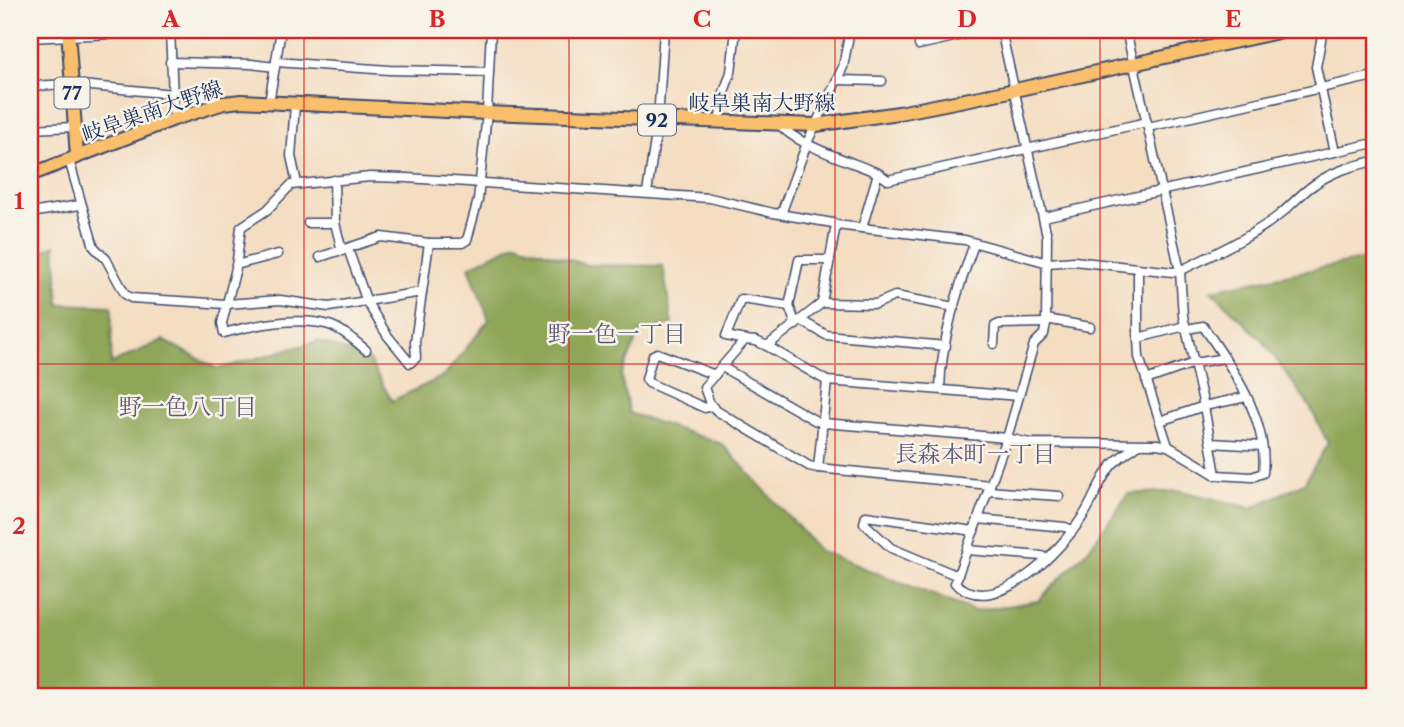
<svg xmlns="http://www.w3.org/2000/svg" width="1404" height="727" font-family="'Libre Caslon Text','Noto Serif JP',serif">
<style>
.forest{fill:#8fa658;stroke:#556a5b;stroke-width:2}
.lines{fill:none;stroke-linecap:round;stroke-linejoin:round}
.minor-casing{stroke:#3c496d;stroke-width:11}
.primary-casing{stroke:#3c496d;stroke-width:16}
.minor{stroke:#fff;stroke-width:8}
.primary{stroke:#f9bf6d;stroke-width:12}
.grid{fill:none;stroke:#d62828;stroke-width:2;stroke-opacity:0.55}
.labels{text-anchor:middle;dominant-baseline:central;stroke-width:5;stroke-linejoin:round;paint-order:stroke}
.shield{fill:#f7f3e8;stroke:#5d6a87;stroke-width:2}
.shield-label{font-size:19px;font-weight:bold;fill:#1b2f5e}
.street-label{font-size:21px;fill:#1b2f5e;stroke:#f7f3e8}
.neighbourhood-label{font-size:23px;fill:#5f5a77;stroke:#f7f3e8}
.neatline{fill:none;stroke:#d62828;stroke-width:2.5}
.grid-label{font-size:23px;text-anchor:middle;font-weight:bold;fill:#d62828}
</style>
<rect width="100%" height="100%" fill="#f7f3e8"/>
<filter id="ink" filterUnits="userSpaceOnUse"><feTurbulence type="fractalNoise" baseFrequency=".0143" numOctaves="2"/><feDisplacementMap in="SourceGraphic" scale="14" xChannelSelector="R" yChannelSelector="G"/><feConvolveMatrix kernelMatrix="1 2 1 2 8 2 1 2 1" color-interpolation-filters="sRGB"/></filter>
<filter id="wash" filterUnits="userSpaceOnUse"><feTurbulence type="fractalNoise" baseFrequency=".00686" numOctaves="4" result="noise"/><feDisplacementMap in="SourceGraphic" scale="28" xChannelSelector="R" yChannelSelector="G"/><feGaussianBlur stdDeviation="1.57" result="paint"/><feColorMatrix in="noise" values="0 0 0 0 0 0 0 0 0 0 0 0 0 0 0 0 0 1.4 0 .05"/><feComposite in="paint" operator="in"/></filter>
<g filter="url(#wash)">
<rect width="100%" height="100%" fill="#f4ddc1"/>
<polygon class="forest" points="516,243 587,265 663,266 672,324 640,332 621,376 629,413 722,444 820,551 974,611 1038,601 1088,550 1128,494 1181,491 1252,508 1304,483 1328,443 1310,407 1263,341 1211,290 1365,259 1374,269 1374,697 30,697 30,257 55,245 59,304 112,306 111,364 163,340 218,369 318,341 368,359 392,401 444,376 489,320 469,267"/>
</g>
<g filter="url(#ink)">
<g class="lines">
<g class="minor-casing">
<g id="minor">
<polyline points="170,30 174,119"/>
<path d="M1001 30 1047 236 1046 323 1044 334 1034 344 1007 438 955 583C996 621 1062 549 1083 516 1094 500 1099 480 1112 465 1119 457 1129 451 1138 445"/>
<polyline points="1126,30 1180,271 1183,316 1204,406 1216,475"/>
<polyline points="1323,30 1316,67 1335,152"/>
<polyline points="30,38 170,31"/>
<polyline points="919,45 984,30"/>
<polyline points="170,62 251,64 275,67"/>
<polyline points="276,62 389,70 489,72"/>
<polyline points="837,80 882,81"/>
<polyline points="30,86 71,84 214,98 224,103"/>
<polyline points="269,103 281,30"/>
<polyline points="295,105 291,156 297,183"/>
<polyline points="720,122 721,101 731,72 736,30"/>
<path d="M779 124C796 145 852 162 878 173L888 180 1147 122"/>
<polyline points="1148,127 1374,76"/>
<polyline points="30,129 74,127"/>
<polyline points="69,160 94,247 106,259 125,294 131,298 226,304 280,300 329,307 422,292"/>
<polyline points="334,180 335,223 342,251"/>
<polyline points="647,193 658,120 664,30"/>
<polyline points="30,213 80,205"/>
<polyline points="781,214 807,143 843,67 850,30"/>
<polyline points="1044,217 1374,143"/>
<polyline points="308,223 335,223"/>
<polyline points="862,228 878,173"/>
<polyline points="348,249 367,302 387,335 410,363 416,358 415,342 429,243"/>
<polyline points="320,257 381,237 429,243 462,243 467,240 478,200 487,113 491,30"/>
<polyline points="236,265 278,254"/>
<polyline points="1138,269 1138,338"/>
<polyline points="822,303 876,304 895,296 954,307"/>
<polyline points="1046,319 1090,327"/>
<polyline points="802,321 826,335 946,346"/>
<polyline points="796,325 789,306 799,260 830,260"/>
<polyline points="745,340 726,336 741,299 789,306"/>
<polyline points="994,344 995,326 999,324 1046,323"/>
<polyline points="767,346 822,303 836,225"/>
<path d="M366 350C355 341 342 329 329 325 300 316 252 325 224 333L222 323 236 268 241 227 267 210 291 185 370 177 407 178 710 198 773 213 833 223 836 225 965 240 1048 263 1074 261 1173 272 1180 271C1213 254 1248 239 1278 216 1291 206 1301 193 1315 184 1333 171 1353 166 1374 161"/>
<path d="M722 367 816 421 823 423 1007 438 1030 443 1157 444 1168 446 1216 475 1252 477 1263 473C1269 420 1232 367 1203 326L1187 329"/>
<polyline points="1146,380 1194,363 1225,358"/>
<path d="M940 389C941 340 958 289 974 244"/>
<polyline points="712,406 705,408 649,383 646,379 653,355 657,353 715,375"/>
<polyline points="1160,421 1204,406 1246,397"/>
<polyline points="1211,443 1262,446"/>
<polyline points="1168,446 1139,357 1138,338 1185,326"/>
<polyline points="818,468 827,381"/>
<polyline points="990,485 818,468 809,466 717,411 710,404 704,387 745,340 756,341 767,346 827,381 1019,396"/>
<polyline points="988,491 1059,496"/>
<polyline points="978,519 1065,527 1072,530"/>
<polyline points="967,550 1042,556 1045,560"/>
<polyline points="958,576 891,548 864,523 866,516 974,531"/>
</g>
</g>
<g class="primary-casing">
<g id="primary">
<polyline points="68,30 77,157"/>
<polyline points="30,175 174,119 224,103 241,101 487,113 816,125 899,113 1015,90 1287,30"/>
</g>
</g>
<use href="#minor" class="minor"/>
<use href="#primary" class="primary"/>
</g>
</g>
<path class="grid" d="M304 30V697M569 30V697M835 30V697M1100 30V697M30 364H1374"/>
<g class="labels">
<g class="shield">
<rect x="54.5" y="77.5" width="35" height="31" rx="5"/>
<rect x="638" y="104.5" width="38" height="31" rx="5"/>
</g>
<g class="shield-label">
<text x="72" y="93">77</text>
<text x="657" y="120">92</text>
</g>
<g class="street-label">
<text x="762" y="102">岐阜巣南大野線</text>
<text transform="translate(152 111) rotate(-19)">岐阜巣南大野線</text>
</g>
<g class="neighbourhood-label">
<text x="617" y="334">野一色一丁目</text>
<text x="188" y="407">野一色八丁目</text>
<text x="975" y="454">長森本町一丁目</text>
</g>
</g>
<rect width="1404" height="727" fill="none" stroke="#f7f3e8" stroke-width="77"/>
<rect x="38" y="38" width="1328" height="650" class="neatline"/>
<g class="grid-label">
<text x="171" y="27">A</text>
<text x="437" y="27">B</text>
<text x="702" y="27">C</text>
<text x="967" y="27">D</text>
<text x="1233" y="27">E</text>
<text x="19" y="209">1</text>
<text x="19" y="534">2</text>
</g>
</svg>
